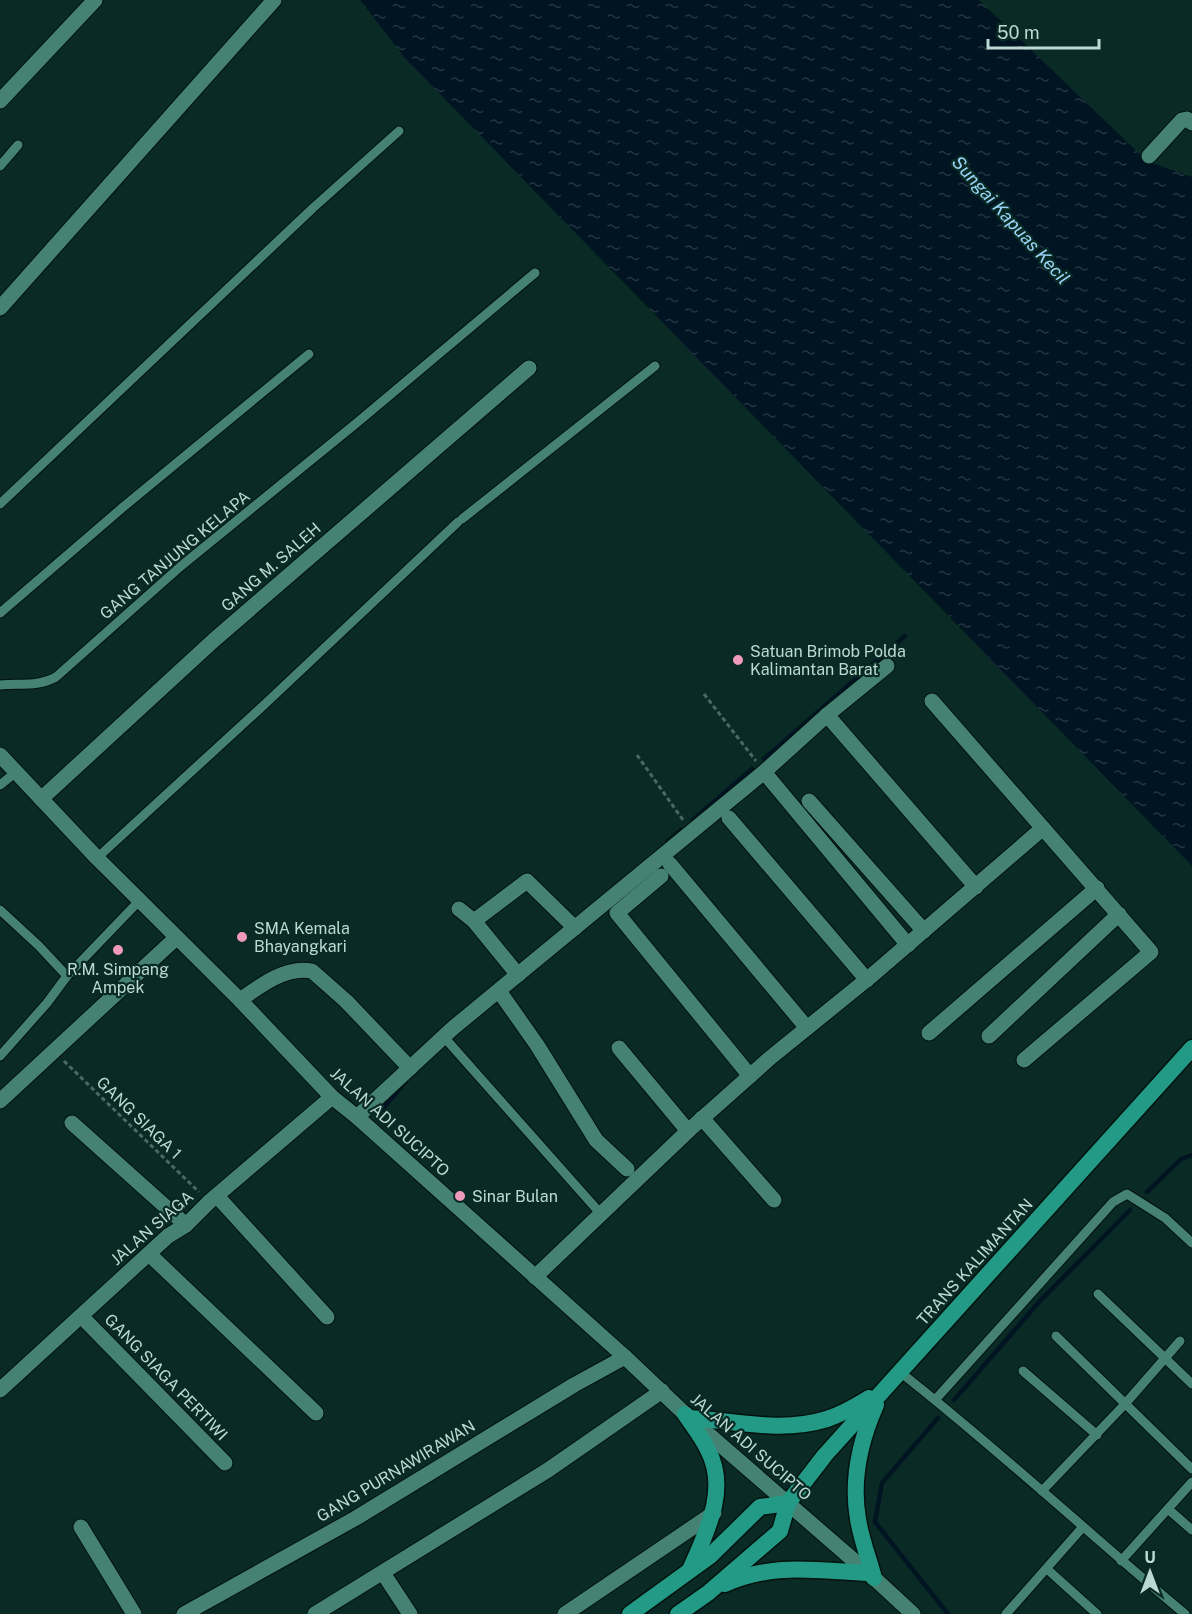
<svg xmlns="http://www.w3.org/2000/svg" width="1192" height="1614" font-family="'Public Sans',sans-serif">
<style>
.water{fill:url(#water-ripples)}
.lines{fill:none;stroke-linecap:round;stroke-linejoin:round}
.stream{stroke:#001422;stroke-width:4.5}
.service-casing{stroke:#02120e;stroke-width:11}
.minor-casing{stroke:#02120e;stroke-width:17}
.secondary-casing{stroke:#02120e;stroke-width:17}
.trunk-casing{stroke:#02120e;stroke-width:19}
.path{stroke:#496962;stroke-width:3;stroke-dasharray:4.5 3;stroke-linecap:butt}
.service{stroke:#458274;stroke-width:9}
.minor{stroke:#458274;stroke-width:15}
.secondary{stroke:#458274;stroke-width:15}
.trunk{stroke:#229a85;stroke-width:16}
.poi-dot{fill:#ef9ab8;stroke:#0a2b25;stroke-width:2}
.labels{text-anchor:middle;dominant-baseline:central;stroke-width:4.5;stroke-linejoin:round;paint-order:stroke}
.street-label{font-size:16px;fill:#bcdad1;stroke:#0a2b25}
.poi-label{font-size:16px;fill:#bcdad1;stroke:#0a2b25;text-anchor:start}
.water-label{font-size:18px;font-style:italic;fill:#9ad4f8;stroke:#0a2b25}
</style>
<defs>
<pattern id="water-ripples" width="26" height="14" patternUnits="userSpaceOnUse" patternTransform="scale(1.5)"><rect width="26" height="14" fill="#001422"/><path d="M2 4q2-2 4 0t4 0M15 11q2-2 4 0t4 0" fill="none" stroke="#233641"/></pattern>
</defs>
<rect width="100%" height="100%" fill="#0a2b25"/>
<polygon class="water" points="360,0 979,0 1147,161 1192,177 1192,866 405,58"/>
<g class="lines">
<g class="stream">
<polyline points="764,759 905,636"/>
<polyline points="693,820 752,769"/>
<polyline points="667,842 681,830"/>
<polyline points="380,1112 406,1081"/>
<polyline points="1147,1192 1181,1159 1192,1155"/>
<polyline points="954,1400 1039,1302 1130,1210"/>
<polyline points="938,1418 882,1483 875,1522 948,1614"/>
</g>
<g class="service-casing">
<g id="service">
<polyline points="0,166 18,145"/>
<polyline points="0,504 313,208 399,131"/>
<polyline points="462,519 655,366"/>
<polyline points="0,613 122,508 309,354"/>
<path d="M0 685C20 683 38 687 56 677L181 566 359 421 535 273"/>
<polyline points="0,785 16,772"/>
<polyline points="97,858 265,704 458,522"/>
<polyline points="0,910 39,946 67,976 140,900"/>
<polyline points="444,1037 600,1213"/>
<polyline points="0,1056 47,1003 67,976"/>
<polyline points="1098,1294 1192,1384"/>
<polyline points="1056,1336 1192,1469"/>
<polyline points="1023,1371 1097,1435"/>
<path d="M900 1372C998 1449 1089 1534 1185 1614"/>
<polyline points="935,1400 1113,1202 1127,1194 1165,1218 1192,1243"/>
<polyline points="1042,1491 1125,1404 1180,1341"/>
<polyline points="1168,1509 1192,1530"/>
<polyline points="1121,1561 1192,1482"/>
<polyline points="1047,1569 1097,1614"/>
<polyline points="1006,1614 1082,1528"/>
</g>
</g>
<g class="minor-casing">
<g id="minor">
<polyline points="0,101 95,0"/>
<polyline points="1149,156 1182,120 1187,119 1192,123"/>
<polyline points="0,308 274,0"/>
<polyline points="932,701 1151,952 1024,1060"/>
<polyline points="827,715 976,887"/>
<polyline points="764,772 908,945"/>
<polyline points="41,799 214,640 529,368"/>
<polyline points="809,801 924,931"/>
<polyline points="729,818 867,980"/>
<polyline points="670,864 807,1028"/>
<polyline points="661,876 617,913 750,1076"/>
<polyline points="459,909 474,921"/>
<polyline points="518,975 474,921 527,881 575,928"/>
<polyline points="499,991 537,1045 596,1140 627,1169"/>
<path d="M240 1000C261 985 286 966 312 971L346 1001 410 1068"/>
<polyline points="929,1033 1097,888"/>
<polyline points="989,1036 1119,914"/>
<polyline points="619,1048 688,1131"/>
<polyline points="0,1101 176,938"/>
<polyline points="357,1117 453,1028 764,772 827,715 887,666"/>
<polyline points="702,1118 774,1200"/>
<polyline points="72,1123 186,1225"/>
<polyline points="217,1196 327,1317"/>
<polyline points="149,1254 316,1413"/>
<polyline points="535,1277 688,1131 770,1058 870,977 1043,828"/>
<polyline points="82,1317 225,1463"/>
<polyline points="0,1390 168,1236 186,1225 209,1202 332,1097"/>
<polyline points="81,1527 134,1614"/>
<polyline points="383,1573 410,1614"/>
<polyline points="184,1614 356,1518 574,1385 625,1357"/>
<polyline points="315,1614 548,1470 662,1391"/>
<polyline points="565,1614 714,1513"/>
</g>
</g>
<g class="secondary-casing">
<polyline id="secondary" points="0,755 97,858 240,1000 332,1097 357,1117 625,1357 685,1414 874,1578 913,1614"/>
</g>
<g class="trunk-casing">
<g id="trunk">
<path d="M685 1414C693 1426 702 1437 708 1450 729 1490 706 1533 690 1570"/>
<path d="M689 1418C736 1421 782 1433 827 1419 842 1414 856 1406 869 1398"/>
<path d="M874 1578C869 1559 861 1539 858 1519 851 1479 860 1441 876 1405"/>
<path d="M725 1584C774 1562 817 1571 868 1573"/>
<polyline points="630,1614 710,1556 760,1507 788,1503"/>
<polyline points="678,1614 708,1593 780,1531 788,1503 825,1455 1192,1048"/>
</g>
</g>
<g class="path">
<polyline points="704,694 756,761"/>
<polyline points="637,755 683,820"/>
<polyline points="64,1061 199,1192"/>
</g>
<use href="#service" class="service"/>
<use href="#minor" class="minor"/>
<use href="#secondary" class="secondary"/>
<use href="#trunk" class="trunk"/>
</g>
<g class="poi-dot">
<circle cx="738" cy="660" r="6"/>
<circle cx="242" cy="937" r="6"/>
<circle cx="118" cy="950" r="6"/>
<circle cx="460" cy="1196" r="6"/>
</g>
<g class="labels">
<g class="street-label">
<text transform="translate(175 555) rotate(-40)">GANG TANJUNG KELAPA</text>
<text transform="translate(271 567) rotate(-41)">GANG M. SALEH</text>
<text transform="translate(139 1118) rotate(44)">GANG SIAGA 1</text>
<text transform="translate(390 1122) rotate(42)">JALAN ADI SUCIPTO</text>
<text transform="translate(152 1228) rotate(-41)">JALAN SIAGA</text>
<text transform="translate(975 1262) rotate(-48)">TRANS KALIMANTAN</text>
<text transform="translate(166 1377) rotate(46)">GANG SIAGA PERTIWI</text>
<text transform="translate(751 1447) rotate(41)">JALAN ADI SUCIPTO</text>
<text transform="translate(396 1471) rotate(-31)">GANG PURNAWIRAWAN</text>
</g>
<g class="poi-label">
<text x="750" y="651">Satuan Brimob Polda<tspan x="750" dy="18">Kalimantan Barat</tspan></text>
<text x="254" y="928">SMA Kemala<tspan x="254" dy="18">Bhayangkari</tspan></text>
<text x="118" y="969" text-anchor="middle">R.M. Simpang<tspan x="118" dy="18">Ampek</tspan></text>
<text x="472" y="1196">Sinar Bulan</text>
</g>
<g class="water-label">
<text transform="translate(1011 220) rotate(48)">Sungai Kapuas Kecil</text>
</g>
</g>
<g transform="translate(1150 1572)" stroke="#0a2b25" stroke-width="4.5" paint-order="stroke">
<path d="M0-4.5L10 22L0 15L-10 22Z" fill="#bcdad1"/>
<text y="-9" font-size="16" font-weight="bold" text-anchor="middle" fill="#bcdad1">U</text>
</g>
<path d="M988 39v9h111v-9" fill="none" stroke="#bcdad1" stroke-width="3"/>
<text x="997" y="39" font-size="18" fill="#bcdad1" stroke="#0a2b25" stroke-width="4.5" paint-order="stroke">50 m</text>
</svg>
